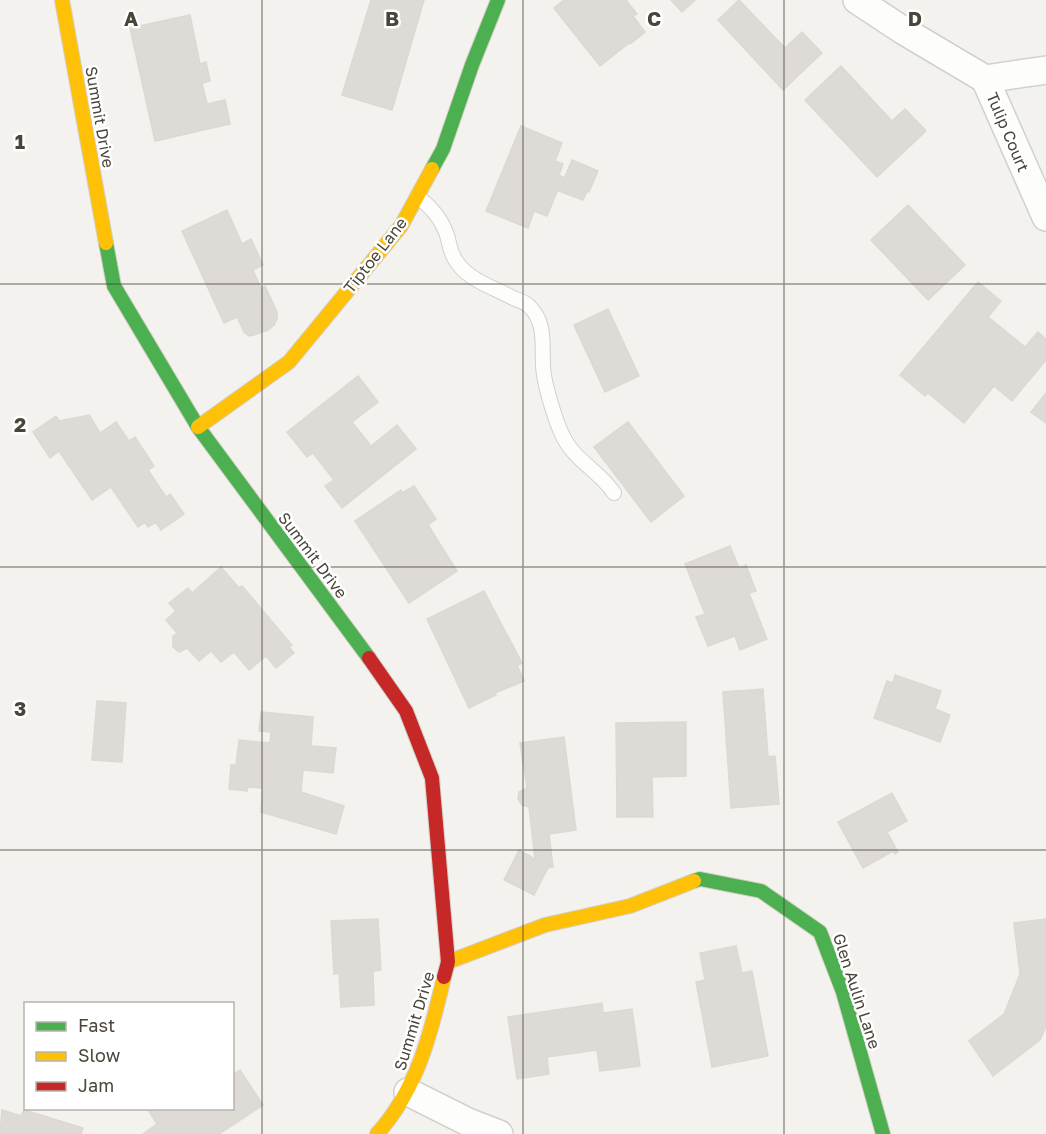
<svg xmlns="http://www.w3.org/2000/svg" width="1046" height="1134" font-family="'Golos Text',sans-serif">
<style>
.building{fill:#dedbd6;stroke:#dcd9d4;stroke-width:1.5}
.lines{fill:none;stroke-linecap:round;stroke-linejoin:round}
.lane-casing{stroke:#d2d0cb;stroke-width:16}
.street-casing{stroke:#d2d0cb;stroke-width:30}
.fast-casing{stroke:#d3cfc5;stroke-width:16}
.slow-casing{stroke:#d3cfc5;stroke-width:16}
.jam-casing{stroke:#d3cfc5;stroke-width:16}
.lane{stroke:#fdfdfc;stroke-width:14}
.street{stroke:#fdfdfc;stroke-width:27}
.fast{stroke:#4caf50;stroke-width:14}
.slow{stroke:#ffc107;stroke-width:14}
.jam{stroke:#c62828;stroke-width:14}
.grid{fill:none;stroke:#4b4439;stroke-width:1.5;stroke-opacity:0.55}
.labels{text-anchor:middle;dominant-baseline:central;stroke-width:5;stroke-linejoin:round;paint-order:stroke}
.street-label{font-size:16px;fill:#4b4439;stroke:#fff}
.grid-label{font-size:20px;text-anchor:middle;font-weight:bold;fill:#4b4439;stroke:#fff;stroke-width:5;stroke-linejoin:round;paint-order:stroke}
</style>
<rect width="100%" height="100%" fill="#f4f2ee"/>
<g class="building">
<polygon points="371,0 424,0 392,110 342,95"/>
<polygon points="564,0 626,0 637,14 633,16 645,32 630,44 629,43 600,66 554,8"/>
<polygon points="671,0 695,0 682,12"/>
<polygon points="739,0 785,48 802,32 822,53 783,90 718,20"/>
<polygon points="190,15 200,64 206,62 210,81 202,83 207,104 225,100 230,124 155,141 130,28"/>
<polygon points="841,66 892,121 905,109 926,131 877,177 805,100"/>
<polygon points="521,126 562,143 555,161 563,164 559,175 563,177 547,216 534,211 528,228 486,211"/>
<polygon points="572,160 598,171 589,192 587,191 583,200 559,191"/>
<polygon points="908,205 965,265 928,300 871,240"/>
<polygon points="227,210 242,244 251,239 263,265 253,270 261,288 265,286 277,312 277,319 274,325 268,330 254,335 249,336 244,332 237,317 224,323 182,231"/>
<polygon points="978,282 1001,301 988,317 1025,347 1038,332 1046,339 1046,360 1012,401 994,386 964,423 928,393 925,396 900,375"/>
<polygon points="608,309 639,376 605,392 574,325"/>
<polygon points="358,376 378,402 352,422 371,446 397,425 416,449 342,508 325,486 334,480 313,453 307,457 287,432"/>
<polygon points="1046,393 1046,423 1031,412"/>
<polygon points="89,415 100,433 116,422 129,441 135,437 154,466 148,470 166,497 170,494 184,514 161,530 156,522 148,527 145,522 138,527 111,487 92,500 59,451 50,458 33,432 56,416 59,421"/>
<polygon points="628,422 684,496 651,522 594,447"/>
<polygon points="414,486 436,519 428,525 457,571 409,603 355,521 401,490 402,493"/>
<polygon points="730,546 739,568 746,565 756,591 749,593 767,639 740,650 735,636 708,646 696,617 705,614 685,564"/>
<polygon points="221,567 239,588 242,586 292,645 289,647 294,653 276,668 266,656 249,670 234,652 221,662 211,651 199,661 187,648 179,652 173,647 173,636 177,633 166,620 176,611 169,603 188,588 192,593"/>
<polygon points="484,591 522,663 517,665 524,681 495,693 496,695 469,708 427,619"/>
<polygon points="895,675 941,691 935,709 950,715 940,742 874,718 887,681 893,683"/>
<polygon points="763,689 768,757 775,756 779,804 731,808 723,692"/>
<polygon points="97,701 126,703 122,762 92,760"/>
<polygon points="261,712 313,717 311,746 336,748 333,773 303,770 301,792 344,806 336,834 261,812 263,788 247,787 247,791 229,789 231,765 236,765 239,740 270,743 271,732 259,731"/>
<polygon points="686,722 686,776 652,777 653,817 617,817 616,723"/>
<polygon points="564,737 576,830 549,834 553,867 548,868 534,895 504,880 519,850 535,859 529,807 522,805 518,799 519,792 527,788 520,743"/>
<polygon points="892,793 907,821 887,832 898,852 895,854 893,851 863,868 838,822"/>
<polygon points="378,919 381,970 373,971 374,1005 341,1007 339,973 334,974 331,921"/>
<polygon points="1046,919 1046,1026 1040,1040 993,1076 969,1041 1004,1014 1020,974 1014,923"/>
<polygon points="736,946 742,973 752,971 768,1056 712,1067 696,982 705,980 700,953"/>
<polygon points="602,1003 603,1013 632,1009 640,1066 600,1071 597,1050 547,1057 549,1074 517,1079 508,1017"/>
<polygon points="240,1070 263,1105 219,1134 143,1134 157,1124 147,1108 232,1108 232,1075"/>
<polygon points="2,1110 21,1116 24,1110 83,1128 81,1134 0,1134"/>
</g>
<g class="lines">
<g class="lane-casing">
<path id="lane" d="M417 196C431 207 441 218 447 235 450 246 451 256 459 265 471 281 495 288 513 298 518 300 525 302 529 306 549 325 540 352 544 375 546 389 555 419 561 432 573 461 598 469 614 493"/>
</g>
<g class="street-casing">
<g id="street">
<polyline points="857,0 904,31 985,79 1046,70"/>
<polyline points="985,79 1046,217"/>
<polyline points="408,1092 468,1122 499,1134"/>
</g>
</g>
<g class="fast-casing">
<g id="fast">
<polyline points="432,169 443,149 472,65 498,0"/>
<polyline points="106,243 114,286 198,427 369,658"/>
<polyline points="694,881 700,879 761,891 820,932 843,992 883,1134"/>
</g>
</g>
<g class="slow-casing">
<g id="slow">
<polyline points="62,0 106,243"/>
<polyline points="198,427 289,362 401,226 432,169"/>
<polyline points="448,962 545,925 630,906 694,881"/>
<path d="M377 1134C417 1090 431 1033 444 977"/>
</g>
</g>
<g class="jam-casing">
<polyline id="jam" points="369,658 406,711 432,778 448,962 444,977"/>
</g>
<use href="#lane" class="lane"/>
<use href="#street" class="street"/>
<use href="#fast" class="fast"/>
<use href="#slow" class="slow"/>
<use href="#jam" class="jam"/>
</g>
<path class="grid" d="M262 0V1134M523 0V1134M784 0V1134M0 284H1046M0 567H1046M0 850H1046"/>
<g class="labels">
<g class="street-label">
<text transform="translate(100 117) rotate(80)">Summit Drive</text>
<text transform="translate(1008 132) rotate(67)">Tulip Court</text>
<text transform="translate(375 255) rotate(-52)">Tiptoe Lane</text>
<text transform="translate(313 555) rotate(53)">Summit Drive</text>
<text transform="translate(857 991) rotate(72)">Glen Aulin Lane</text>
<text transform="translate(414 1021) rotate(-73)">Summit Drive</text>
</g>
</g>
<g class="grid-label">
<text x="131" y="26">A</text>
<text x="392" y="26">B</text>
<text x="654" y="26">C</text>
<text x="915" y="26">D</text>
<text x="20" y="149">1</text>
<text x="20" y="432">2</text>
<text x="20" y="716">3</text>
</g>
<rect x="24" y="1002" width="210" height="108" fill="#ffffff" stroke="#b7b4b0" stroke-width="1.5"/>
<rect x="36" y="1022" width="30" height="9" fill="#4caf50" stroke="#b7b4b0" stroke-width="1.5"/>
<text x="78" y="1032" font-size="18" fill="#4b4439">Fast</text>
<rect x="36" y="1052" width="30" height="9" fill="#ffc107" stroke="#b7b4b0" stroke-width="1.5"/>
<text x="78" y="1062" font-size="18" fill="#4b4439">Slow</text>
<rect x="36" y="1082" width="30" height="9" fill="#c62828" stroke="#b7b4b0" stroke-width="1.5"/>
<text x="78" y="1092" font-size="18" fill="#4b4439">Jam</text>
</svg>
